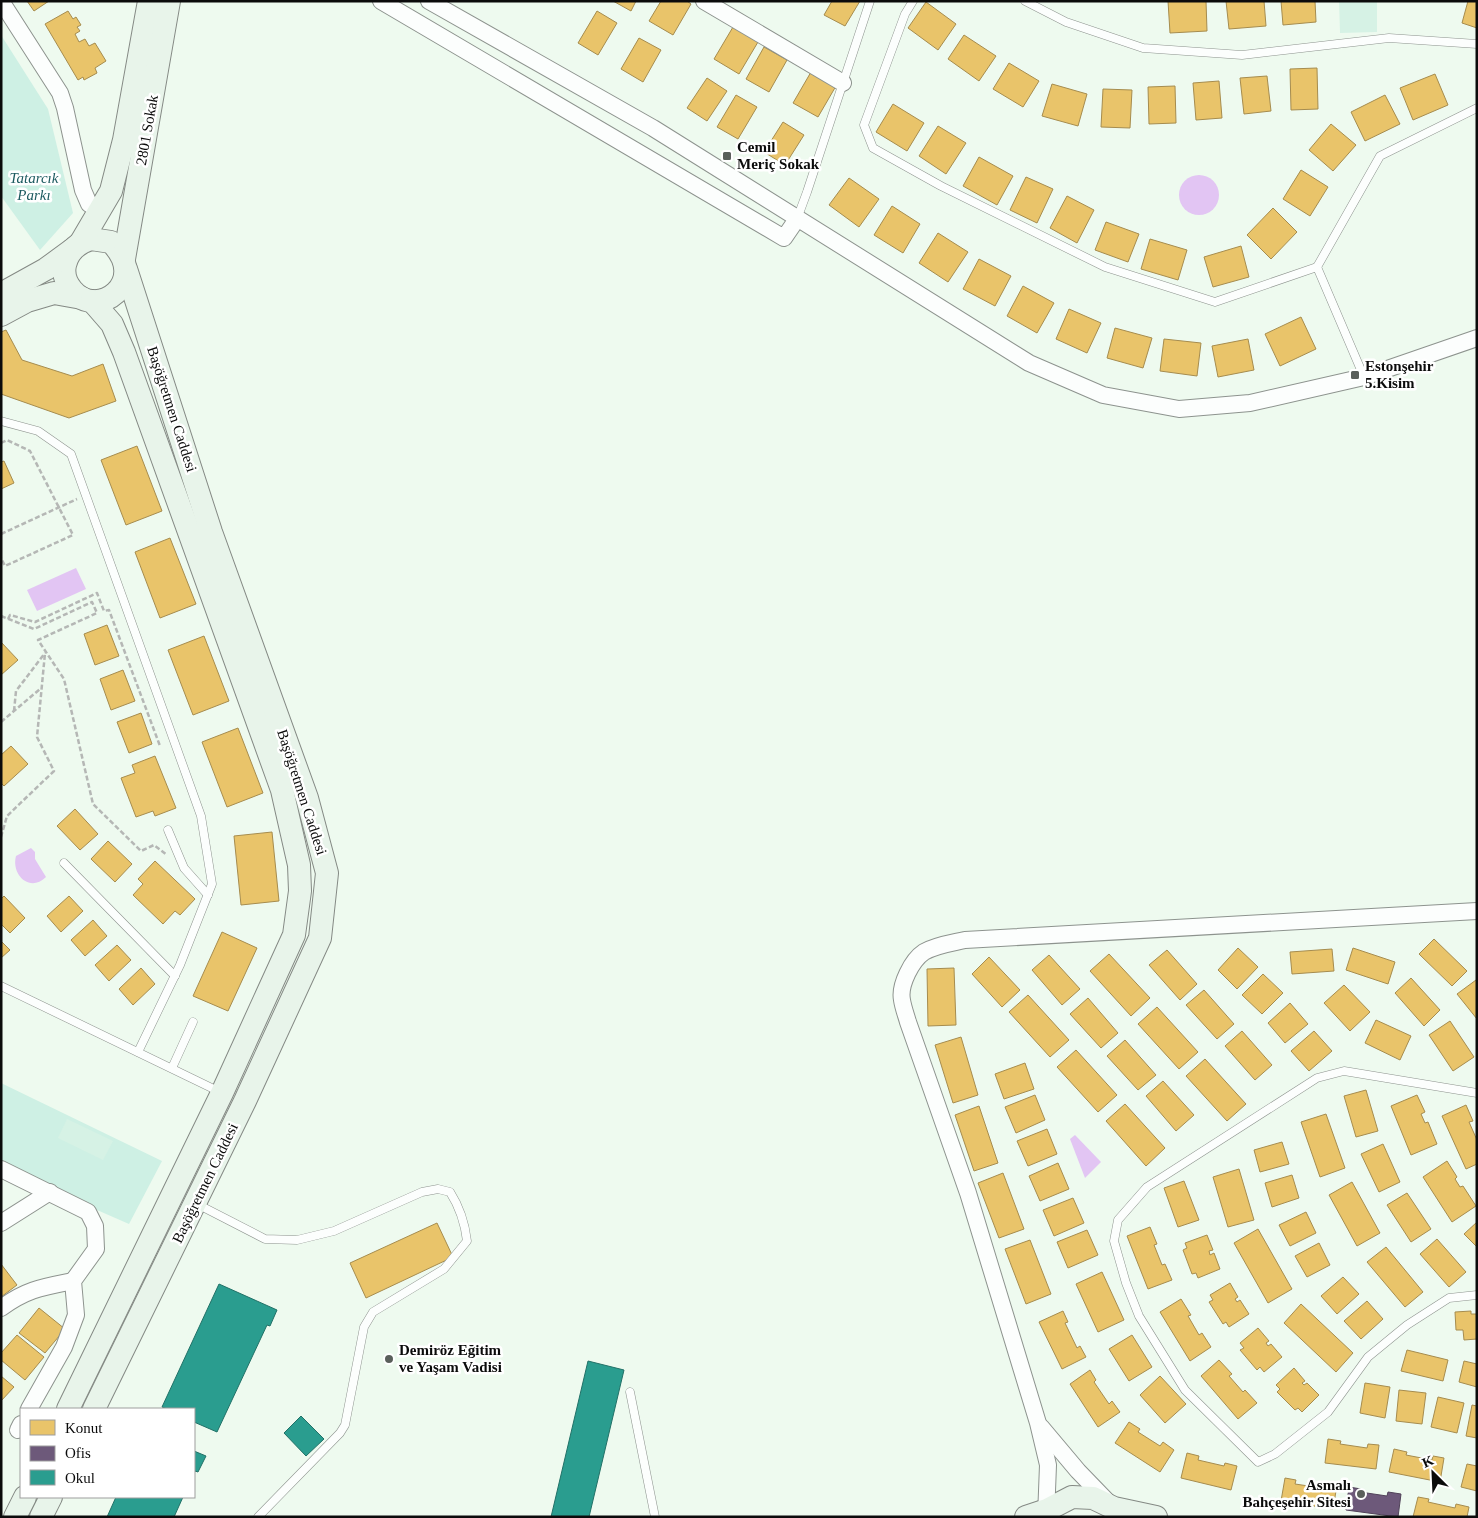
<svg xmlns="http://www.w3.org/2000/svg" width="1478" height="1518" font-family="'Times New Roman',serif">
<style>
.green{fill:#cef0e4}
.pitch{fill:#d6f2e5}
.water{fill:#e2c5f3}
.homes{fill:#e9c46a;stroke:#a68c4e}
.offices{fill:#6d597a;stroke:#504259}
.schools{fill:#2a9d8f;stroke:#217167}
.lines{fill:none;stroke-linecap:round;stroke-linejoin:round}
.lane-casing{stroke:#8d938e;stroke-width:9}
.street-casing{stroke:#8d938e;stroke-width:18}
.secondary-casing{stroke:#848984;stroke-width:24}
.path{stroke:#b5b7b5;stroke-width:2.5;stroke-dasharray:5 2.5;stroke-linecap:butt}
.lane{stroke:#fcfefd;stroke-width:8}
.street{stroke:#fcfefd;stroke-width:16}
.secondary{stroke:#e8f4ea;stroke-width:22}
.poi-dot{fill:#5a5f5b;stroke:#fff;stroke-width:2}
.labels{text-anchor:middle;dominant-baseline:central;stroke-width:5;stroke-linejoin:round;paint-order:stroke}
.street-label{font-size:15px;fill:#0b0b0b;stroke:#fff}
.poi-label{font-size:15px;font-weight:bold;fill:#0b0b0b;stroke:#fff;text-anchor:start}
.park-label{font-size:15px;font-style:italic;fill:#1d5b60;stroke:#fff}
</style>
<rect width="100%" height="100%" fill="#eefaef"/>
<g class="green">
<polygon points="1,35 48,109 73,213 40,250 1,196"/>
<polygon points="1,1083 162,1161 129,1224 1,1168"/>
</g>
<g class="pitch">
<polygon points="1339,1 1377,1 1377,32 1340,33"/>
<polygon points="67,1119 113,1141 103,1160 58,1138"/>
</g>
<g class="water">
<circle cx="1199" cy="195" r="20"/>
<polygon points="76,568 86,589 37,611 27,590"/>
<path d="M31 848 35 852V859L46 877C30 893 11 875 16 856Z"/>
<polygon points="1075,1135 1101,1162 1085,1178 1070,1139"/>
</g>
<g class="homes">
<polygon points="27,1 49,1 34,11"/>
<polygon points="613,1 636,1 631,11"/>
<polygon points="661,1 687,1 691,4 673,35 649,21"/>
<polygon points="832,1 860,1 845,26 824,15"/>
<polygon points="1168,1 1206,1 1207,31 1170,33"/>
<polygon points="1226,1 1264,1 1266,26 1229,29"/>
<polygon points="1281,1 1315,1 1316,22 1283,25"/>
<polygon points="1468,1 1477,1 1477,28 1462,23"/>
<polygon points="926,2 956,24 938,50 908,28"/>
<polygon points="68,11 73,19 76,17 81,25 77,27 80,31 75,34 79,42 85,39 89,46 95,43 106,61 95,68 97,73 84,80 83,77 78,80 45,24"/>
<polygon points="597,11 617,23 598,55 578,43"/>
<polygon points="733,27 758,42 739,74 714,59"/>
<polygon points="964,35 996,56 979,81 948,59"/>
<polygon points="639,38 661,50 643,82 621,69"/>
<polygon points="764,47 787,60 769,92 746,79"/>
<polygon points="1009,63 1039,81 1023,107 993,89"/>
<polygon points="1317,68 1318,109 1291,110 1290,69"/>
<polygon points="811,72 836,86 818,117 793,103"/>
<polygon points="1435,74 1448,105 1413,120 1400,88"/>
<polygon points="1267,76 1271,111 1244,114 1240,78"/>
<polygon points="707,78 727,91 707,121 687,108"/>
<polygon points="1219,81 1222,118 1196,120 1193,83"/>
<polygon points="1052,84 1087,94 1078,126 1042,116"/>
<polygon points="1175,86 1176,123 1149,124 1148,87"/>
<polygon points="1103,89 1132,90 1130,128 1101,127"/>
<polygon points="736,95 757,107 738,139 717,127"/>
<polygon points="1385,95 1400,124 1365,141 1351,112"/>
<polygon points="893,104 924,123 907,151 876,132"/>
<polygon points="783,122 804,135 785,165 764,152"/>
<polygon points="1331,124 1356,145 1333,171 1309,150"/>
<polygon points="938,126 966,143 946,174 919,156"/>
<polygon points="979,157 1013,176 997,205 963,186"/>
<polygon points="1301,170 1328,187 1310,216 1283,199"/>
<polygon points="1026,177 1053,189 1037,223 1010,210"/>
<polygon points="849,178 879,199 859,227 829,205"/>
<polygon points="1067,196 1094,210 1077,243 1050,228"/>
<polygon points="892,206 920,224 903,253 874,235"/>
<polygon points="1273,208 1297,232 1271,259 1247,235"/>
<polygon points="1106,222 1139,234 1128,262 1095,250"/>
<polygon points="938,233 968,252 948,282 919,263"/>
<polygon points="1150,239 1187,250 1178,280 1141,269"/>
<polygon points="1241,246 1249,277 1213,287 1204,257"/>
<polygon points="979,259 1011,276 995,306 963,289"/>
<polygon points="1023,286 1054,303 1037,333 1007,316"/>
<polygon points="1069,309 1101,323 1087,353 1056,339"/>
<polygon points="1301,317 1316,349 1280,366 1265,334"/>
<polygon points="1115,328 1152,338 1143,368 1107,358"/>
<polygon points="6,330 22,360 72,376 103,364 116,401 69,418 1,394 1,332"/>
<polygon points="1164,339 1201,343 1197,376 1160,371"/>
<polygon points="1248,339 1254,370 1218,377 1212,346"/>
<polygon points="137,446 162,511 126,525 101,460"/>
<polygon points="4,461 14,483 1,489 1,462"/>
<polygon points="170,538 196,604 160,618 135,552"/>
<polygon points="107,625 119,656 95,665 84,634"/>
<polygon points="204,636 229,701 193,715 168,650"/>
<polygon points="1,642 18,660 1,675"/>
<polygon points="123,670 135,701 111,710 100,679"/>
<polygon points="141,713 152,744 129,753 117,722"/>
<polygon points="238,728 263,793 227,807 202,742"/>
<polygon points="11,746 28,764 4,786 1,783 1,755"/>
<polygon points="155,756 176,808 155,816 153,811 136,817 121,778 135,773 132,765"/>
<polygon points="75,809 98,834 80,850 57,826"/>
<polygon points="272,832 279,901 241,905 234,836"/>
<polygon points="108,841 132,864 115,882 91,859"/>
<polygon points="155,861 195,899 180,915 175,911 163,924 133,895 143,884 138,879"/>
<polygon points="4,896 25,918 10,933 1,924 1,899"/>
<polygon points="69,896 83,911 61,932 47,916"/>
<polygon points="93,920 107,936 85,956 71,940"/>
<polygon points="222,932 257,948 228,1011 193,996"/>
<polygon points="1434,939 1467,971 1452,986 1419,954"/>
<polygon points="1,941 10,950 1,958"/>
<polygon points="117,945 131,960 109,981 95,965"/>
<polygon points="1238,948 1258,967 1237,989 1218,970"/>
<polygon points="1353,948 1395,962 1388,984 1346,970"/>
<polygon points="1332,949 1334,971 1292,974 1290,952"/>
<polygon points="1167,950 1197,984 1180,1000 1149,965"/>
<polygon points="1109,954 1150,998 1131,1016 1090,971"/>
<polygon points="1049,955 1080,989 1062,1005 1032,970"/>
<polygon points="989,957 1020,990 1002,1007 972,974"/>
<polygon points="141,968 155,984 133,1005 119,989"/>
<polygon points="954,968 956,1025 928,1026 927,969"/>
<polygon points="1263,974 1283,993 1262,1014 1242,995"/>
<polygon points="1411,978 1440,1010 1424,1026 1395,993"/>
<polygon points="1476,980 1477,981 1477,1019 1457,994"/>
<polygon points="1344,985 1370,1012 1350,1031 1324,1003"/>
<polygon points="1204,990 1234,1024 1217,1039 1186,1005"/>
<polygon points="1028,995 1069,1040 1050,1057 1009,1012"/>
<polygon points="1088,998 1118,1033 1101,1048 1070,1014"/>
<polygon points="1290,1003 1308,1024 1285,1043 1268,1023"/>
<polygon points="1157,1007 1198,1052 1179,1069 1138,1024"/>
<polygon points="1376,1020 1411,1036 1400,1060 1365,1043"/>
<polygon points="1450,1021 1474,1057 1453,1071 1429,1035"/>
<polygon points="1242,1031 1272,1065 1255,1080 1225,1046"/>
<polygon points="1314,1031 1332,1051 1309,1071 1291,1051"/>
<polygon points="961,1037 978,1095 953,1103 935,1045"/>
<polygon points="1125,1040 1156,1075 1138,1090 1107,1056"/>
<polygon points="1076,1050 1117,1095 1098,1112 1057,1067"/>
<polygon points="1205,1059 1246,1104 1227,1121 1186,1076"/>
<polygon points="1025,1063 1034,1089 1004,1099 995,1074"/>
<polygon points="1163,1081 1194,1115 1176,1131 1146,1096"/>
<polygon points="1366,1090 1378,1131 1356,1137 1344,1096"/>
<polygon points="1035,1095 1045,1120 1016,1133 1005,1107"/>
<polygon points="1417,1095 1425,1112 1421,1114 1425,1123 1428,1122 1437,1144 1411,1155 1391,1106"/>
<polygon points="1125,1104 1165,1148 1146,1166 1106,1121"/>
<polygon points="1466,1105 1473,1121 1469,1122 1477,1140 1477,1164 1466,1169 1442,1116"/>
<polygon points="979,1106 998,1163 974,1171 955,1115"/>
<polygon points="1326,1114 1345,1168 1320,1177 1301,1122"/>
<polygon points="1047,1129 1057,1154 1028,1166 1017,1141"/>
<polygon points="1282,1142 1289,1164 1260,1172 1254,1150"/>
<polygon points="1383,1144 1400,1182 1379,1192 1361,1154"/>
<polygon points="1447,1161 1457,1177 1455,1179 1460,1187 1463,1186 1476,1206 1452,1222 1423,1177"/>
<polygon points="1058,1163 1069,1189 1040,1201 1029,1176"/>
<polygon points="1239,1169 1254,1220 1228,1227 1213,1177"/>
<polygon points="1003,1173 1024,1229 999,1238 978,1183"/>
<polygon points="1292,1175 1299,1198 1272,1207 1265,1183"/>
<polygon points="1184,1181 1199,1220 1178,1227 1164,1188"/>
<polygon points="1352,1182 1380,1233 1357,1246 1329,1195"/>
<polygon points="1407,1193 1431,1229 1411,1242 1387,1205"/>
<polygon points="1073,1198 1084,1223 1054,1236 1043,1210"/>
<polygon points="1306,1212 1316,1233 1290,1246 1279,1225"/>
<polygon points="1477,1222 1477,1247 1464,1234"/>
<polygon points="437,1223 453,1257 366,1298 350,1263"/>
<polygon points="1150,1227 1157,1244 1154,1245 1162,1265 1165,1264 1172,1280 1148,1289 1127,1236"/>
<polygon points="1258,1229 1292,1289 1268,1303 1234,1243"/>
<polygon points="1087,1230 1098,1255 1068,1268 1057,1242"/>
<polygon points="1207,1235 1213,1250 1209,1251 1210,1255 1214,1253 1220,1269 1198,1278 1196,1273 1192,1274 1183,1250 1187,1248 1185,1243"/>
<polygon points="1437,1239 1466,1272 1449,1287 1420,1254"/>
<polygon points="1030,1240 1051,1294 1026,1304 1005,1249"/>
<polygon points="1319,1243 1330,1265 1307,1277 1295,1256"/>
<polygon points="1386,1247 1423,1292 1405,1307 1367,1262"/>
<polygon points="1,1264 17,1285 1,1297"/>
<polygon points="1102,1272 1124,1320 1098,1332 1076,1284"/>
<polygon points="1343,1277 1359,1294 1337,1314 1321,1296"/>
<polygon points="1230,1283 1238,1297 1235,1299 1237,1302 1240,1300 1249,1314 1229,1327 1226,1322 1223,1324 1209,1302 1213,1300 1210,1295"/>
<polygon points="1181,1299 1191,1315 1188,1316 1199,1335 1202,1333 1211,1347 1190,1361 1160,1312"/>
<polygon points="1367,1301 1383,1319 1361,1339 1344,1321"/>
<polygon points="1301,1304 1353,1353 1336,1372 1284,1323"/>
<polygon points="39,1308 65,1329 45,1353 19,1333"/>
<polygon points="1063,1311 1068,1322 1065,1323 1077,1348 1080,1346 1086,1357 1062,1369 1039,1322"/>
<polygon points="1471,1311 1471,1314 1477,1314 1477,1339 1464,1340 1463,1330 1456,1330 1455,1312"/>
<polygon points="1258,1328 1269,1341 1266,1343 1268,1346 1271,1344 1282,1357 1264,1372 1260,1367 1257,1370 1240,1350 1244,1348 1240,1343"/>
<polygon points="17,1335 44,1357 25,1380 1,1360 1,1353"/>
<polygon points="1132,1335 1152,1367 1129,1381 1109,1349"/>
<polygon points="1407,1350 1448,1360 1443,1381 1401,1371"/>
<polygon points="1219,1360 1232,1374 1229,1376 1243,1392 1245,1390 1257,1403 1238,1419 1201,1376"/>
<polygon points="1464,1361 1477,1364 1477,1387 1459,1382"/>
<polygon points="1294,1368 1305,1381 1302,1383 1304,1385 1307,1383 1319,1395 1302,1412 1298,1408 1295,1410 1277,1392 1280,1389 1276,1385"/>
<polygon points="1090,1370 1096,1380 1094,1382 1109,1404 1112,1401 1120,1412 1098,1427 1070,1384"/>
<polygon points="1,1376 14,1387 1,1401"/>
<polygon points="1160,1376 1186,1404 1165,1423 1140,1395"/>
<polygon points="1365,1383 1390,1387 1385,1418 1360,1413"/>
<polygon points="1399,1390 1426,1393 1422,1424 1396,1421"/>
<polygon points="1438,1397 1464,1403 1457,1433 1431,1427"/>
<polygon points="1472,1405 1477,1406 1477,1438 1466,1436"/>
<polygon points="1129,1422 1140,1429 1138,1432 1160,1446 1163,1442 1174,1450 1160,1472 1115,1443"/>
<polygon points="1328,1439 1341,1441 1340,1444 1367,1448 1368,1444 1379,1445 1376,1469 1325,1463"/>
<polygon points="1394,1449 1407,1452 1406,1455 1432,1460 1433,1456 1444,1458 1440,1482 1389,1472"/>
<polygon points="1187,1453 1199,1456 1198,1460 1224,1466 1225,1463 1237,1466 1231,1490 1181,1478"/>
<polygon points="1467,1464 1477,1466 1477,1491 1461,1487"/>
<polygon points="1285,1478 1296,1480 1295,1484 1322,1488 1323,1483 1337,1485 1333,1509 1281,1501"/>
<polygon points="1418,1497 1429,1499 1428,1502 1455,1508 1456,1504 1469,1507 1467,1517 1413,1517"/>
</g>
<polygon class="offices" points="1349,1487 1361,1489 1360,1492 1387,1496 1388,1492 1401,1494 1398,1517 1346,1510"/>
<g class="schools">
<polygon points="219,1284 277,1310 270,1326 267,1325 217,1432 194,1422 194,1409 167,1409 162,1407"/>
<polygon points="588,1361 624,1370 589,1517 551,1517"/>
<polygon points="301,1416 324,1439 306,1456 284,1433"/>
<polygon points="194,1451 206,1456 198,1472 195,1471 194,1474"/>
<polygon points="116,1497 183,1497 174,1517 107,1517"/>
</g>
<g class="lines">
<g class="lane-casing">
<g id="lane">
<polyline points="913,1 905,14 864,125 873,148 941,186 1105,267 1215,302 1317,267 1364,377"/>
<polyline points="1025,1 1066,22 1143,48 1242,55 1389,38 1477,44"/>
<polyline points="797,219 807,192 870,1"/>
<polyline points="1317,267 1380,156 1477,108"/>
<polyline points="1,421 38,431 71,454 201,816 212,884 180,965 138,1052"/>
<polyline points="168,830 184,868 208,895"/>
<polyline points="64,863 175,976"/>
<polyline points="1,986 220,1092"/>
<polyline points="172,1068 193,1022"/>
<polyline points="1477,1093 1344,1071 1317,1078 1147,1187 1118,1220 1114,1241 1126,1283 1139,1316 1185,1390 1258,1462 1275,1454 1328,1412 1368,1357 1407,1325 1449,1298 1477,1295"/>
<path d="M197 1204 265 1239 297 1240 334 1231 422 1192 438 1189 450 1192C459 1206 465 1224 467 1241L444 1269 373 1312 364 1327 345 1425 340 1433 258 1517"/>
<polyline points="630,1392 655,1517"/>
</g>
</g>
<g class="street-casing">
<g id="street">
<polyline points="1,1 60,93 65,108 83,190 89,204 100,211"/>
<polyline points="381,1 784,238 797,219"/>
<polyline points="429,1 653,128 1029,363 1103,395 1179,409 1250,403 1364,377 1477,338"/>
<polyline points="704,1 843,83"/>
<polyline points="1,1169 88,1212 95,1226 96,1249 73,1281 76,1315 64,1347 29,1409"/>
<polyline points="1,1223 50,1192"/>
<path d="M1 1308C27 1289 43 1287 73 1281"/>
<polyline points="1041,1427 1078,1471 1108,1502"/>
<polyline points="18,1430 21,1424"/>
<path d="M1046 1517 1048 1465 1038 1423 968 1193 908 1022C906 1015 903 1007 902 1000 899 985 912 960 924 952 936 945 952 943 965 940L1477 911"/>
</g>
</g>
<g class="secondary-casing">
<g id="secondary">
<path d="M91 239 111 242C151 282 97 321 72 290 66 283 63 274 65 265 68 251 78 243 91 239Z"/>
<polyline points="81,242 111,191 124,140 149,1"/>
<polyline points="124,259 169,1"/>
<polyline points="1,294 46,269 72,250"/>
<polyline points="1,315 27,301 54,293 82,298"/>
<polyline points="68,1409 222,1093 294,935 300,891 299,865 282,790 124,352 112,324 92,301"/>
<polyline points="94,1409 245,1101 320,938 327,873 307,798 211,532 126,269"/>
<polyline points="15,1517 25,1497"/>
<polyline points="41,1517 51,1497"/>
<polyline points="1026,1517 1047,1510 1072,1497 1093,1498 1114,1508 1156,1517"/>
</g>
</g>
<g class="path">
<polyline points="1,443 7,440 30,451 73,535 5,566 1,558"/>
<polyline points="1,534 77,499"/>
<polyline points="1,616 34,629 92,602 97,613 38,640 64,679 93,804 141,851 154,845 167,855"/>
<polyline points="8,619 10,615 35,622 97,593 104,611 109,610 160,746"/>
<polyline points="14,711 16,691 45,653"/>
<polyline points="1,722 40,689"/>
<polyline points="1,837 7,816 54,771 37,737 45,653"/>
</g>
<use href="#lane" class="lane"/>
<use href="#street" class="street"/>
<use href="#secondary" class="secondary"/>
</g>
<g class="poi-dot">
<rect x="722" y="151" width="10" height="10" rx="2.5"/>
<rect x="1350" y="370" width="10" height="10" rx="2.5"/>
<circle cx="389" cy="1359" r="5"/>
<circle cx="1361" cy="1494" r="5"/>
</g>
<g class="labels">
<g class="street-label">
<text transform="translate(147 130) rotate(-80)">2801 Sokak</text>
<text transform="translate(172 409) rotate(72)">Başöğretmen Caddesi</text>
<text transform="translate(302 792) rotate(72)">Başöğretmen Caddesi</text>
<text transform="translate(205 1183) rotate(-64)">Başöğretmen Caddesi</text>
</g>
<g class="poi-label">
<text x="737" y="147">Cemil<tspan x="737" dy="17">Meriç Sokak</tspan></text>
<text x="1365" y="366">Estonşehir<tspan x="1365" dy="17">5.Kisim</tspan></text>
<text x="399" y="1350">Demiröz Eğitim<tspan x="399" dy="17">ve Yaşam Vadisi</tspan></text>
<text x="1351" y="1485" text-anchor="end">Asmalı<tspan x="1351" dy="17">Bahçeşehir Sitesi</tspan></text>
</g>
<g class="park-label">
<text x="34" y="178">Tatarcık<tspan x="34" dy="17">Parkı</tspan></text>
</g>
</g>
<rect width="1478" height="1518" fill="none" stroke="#0b0b0b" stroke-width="5"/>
<rect x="20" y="1408" width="175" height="90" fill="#ffffff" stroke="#9d9d9d"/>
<rect x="30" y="1420" width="25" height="15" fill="#e9c46a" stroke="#9d9d9d"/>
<text x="65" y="1433" font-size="15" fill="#0b0b0b">Konut</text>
<rect x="30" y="1446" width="25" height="15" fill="#6d597a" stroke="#9d9d9d"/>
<text x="65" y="1458" font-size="15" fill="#0b0b0b">Ofis</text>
<rect x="30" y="1470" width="25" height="15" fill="#2a9d8f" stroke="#9d9d9d"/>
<text x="65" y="1483" font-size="15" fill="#0b0b0b">Okul</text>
<g transform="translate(1433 1473) rotate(336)" stroke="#ffffff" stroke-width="4" paint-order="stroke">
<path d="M0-4L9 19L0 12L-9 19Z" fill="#0b0b0b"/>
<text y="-8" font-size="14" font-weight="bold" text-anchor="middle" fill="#0b0b0b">K</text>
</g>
</svg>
